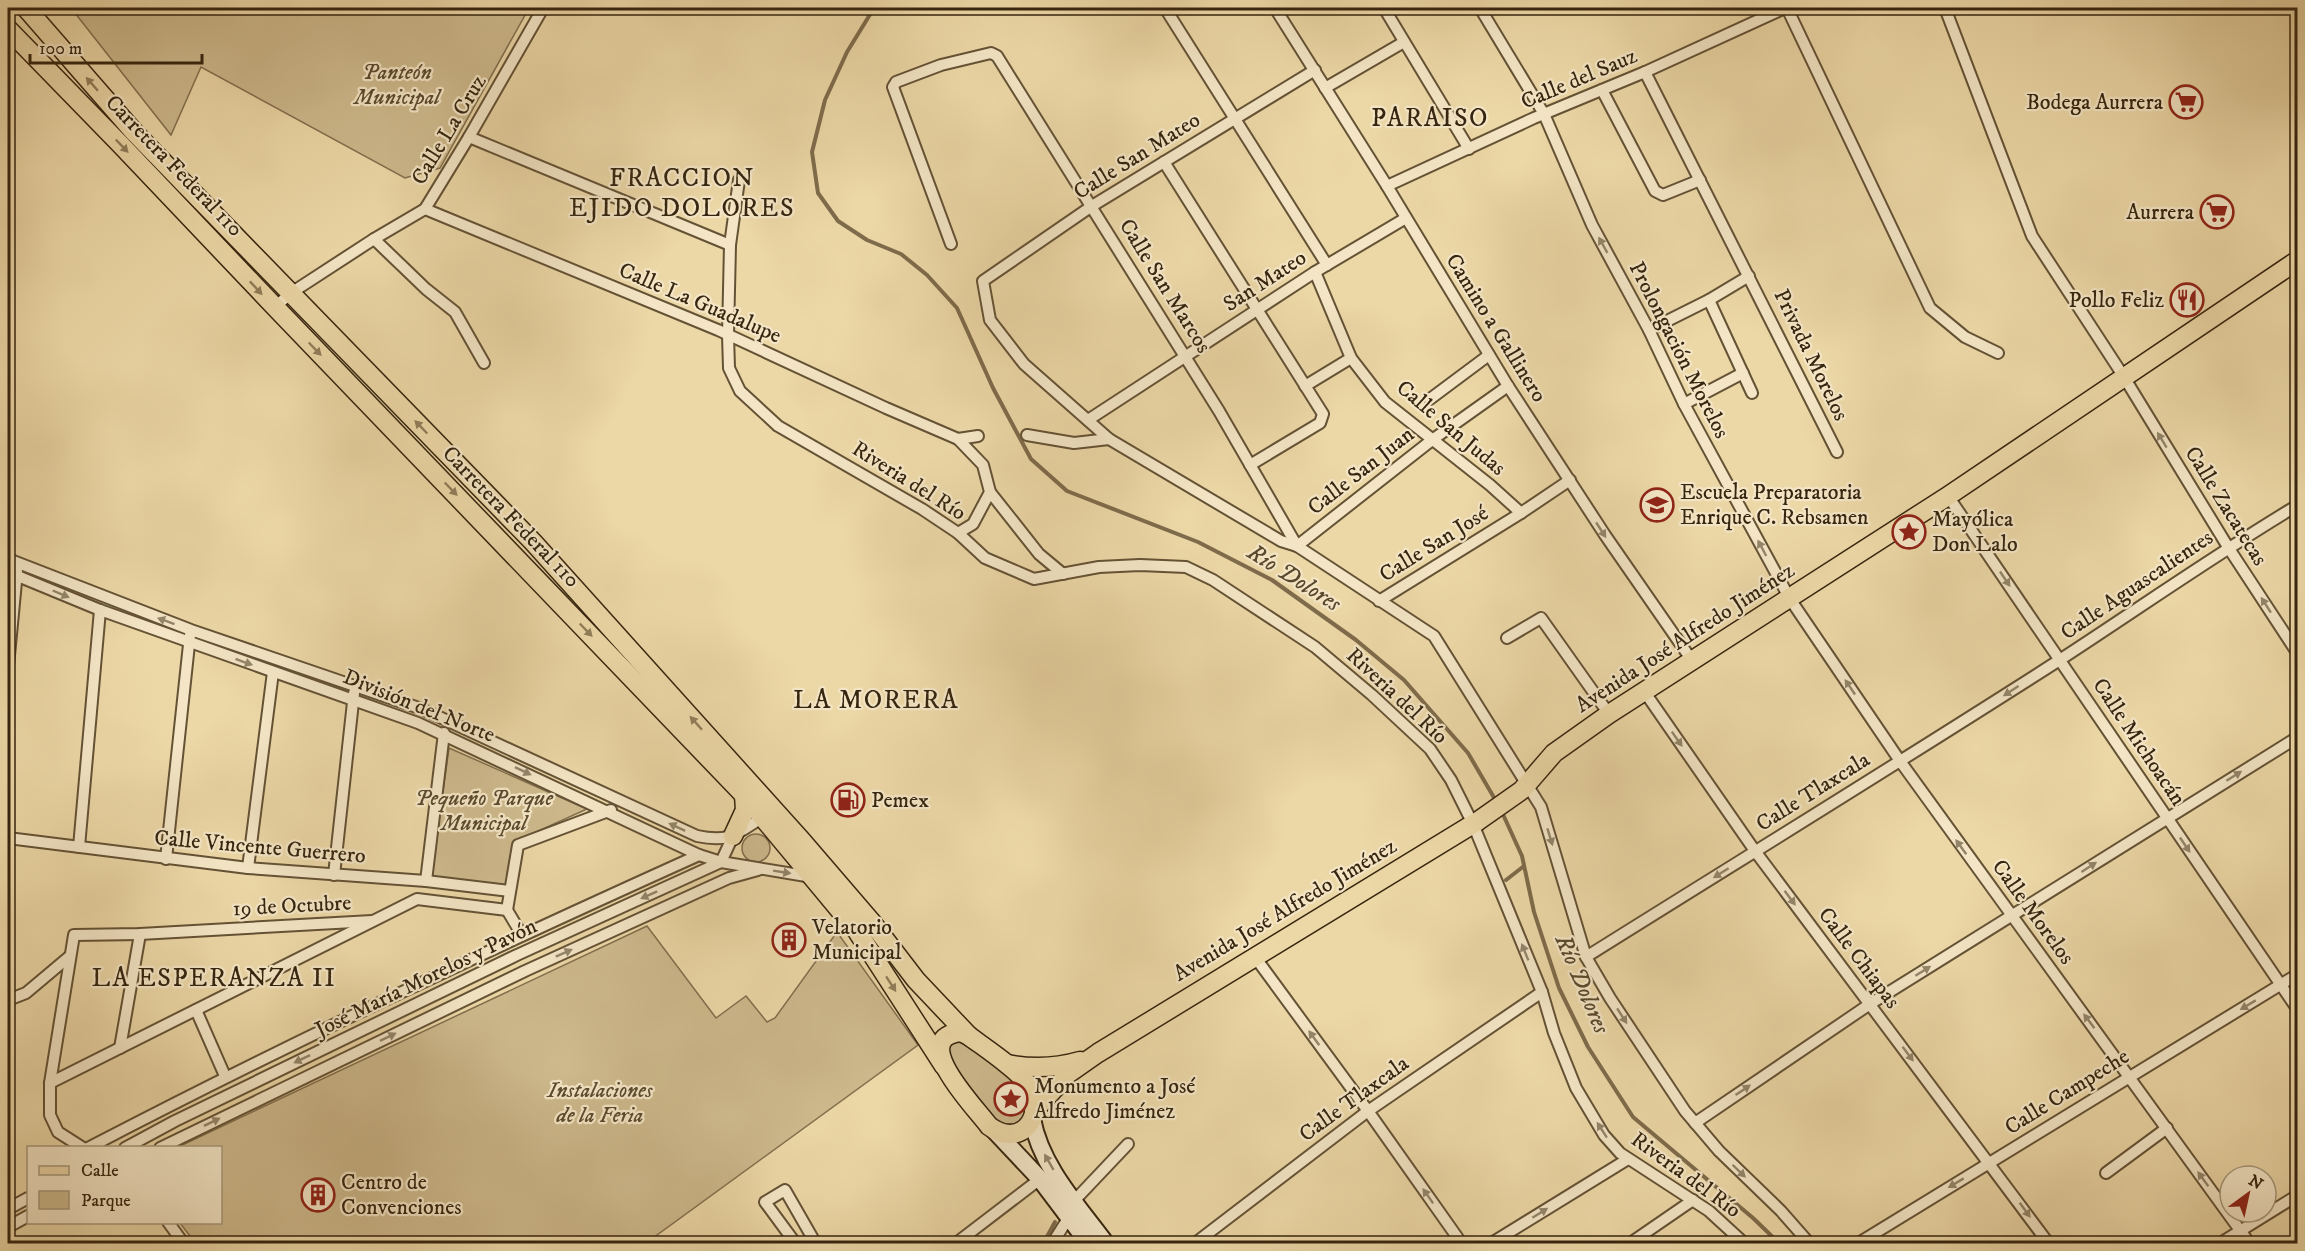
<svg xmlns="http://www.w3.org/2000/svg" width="2305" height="1251" font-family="'IM FELL DW Pica',serif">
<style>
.green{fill:#cdb98c;stroke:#826f4e;stroke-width:1.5}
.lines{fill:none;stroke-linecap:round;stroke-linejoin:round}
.stream{stroke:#7e6b4b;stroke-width:4}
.street-casing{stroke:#645235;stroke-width:14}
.secondary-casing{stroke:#36250f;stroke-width:20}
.primary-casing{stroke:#36250f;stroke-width:21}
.street{stroke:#f3e5c5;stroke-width:10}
.secondary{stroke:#f3e5c5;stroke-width:16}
.primary{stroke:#ecd7a6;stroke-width:18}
.oneway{fill:#917e5a}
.oneway2{fill:#94856a}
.labels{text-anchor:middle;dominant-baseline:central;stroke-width:4.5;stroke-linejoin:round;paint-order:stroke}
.park-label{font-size:22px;font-style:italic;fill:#5c4a2e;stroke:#f3e5c5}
.street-label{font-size:22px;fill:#36250f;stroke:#f3e5c5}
.poi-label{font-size:22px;fill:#36250f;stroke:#f3e5c5;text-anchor:start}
.water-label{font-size:24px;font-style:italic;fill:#5a482d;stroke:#f3e5c5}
.quarter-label{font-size:26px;letter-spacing:1.5px;fill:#36250f;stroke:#f3e5c5}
</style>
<rect width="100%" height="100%" fill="#ecd7a6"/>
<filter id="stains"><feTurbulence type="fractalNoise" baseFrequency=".00333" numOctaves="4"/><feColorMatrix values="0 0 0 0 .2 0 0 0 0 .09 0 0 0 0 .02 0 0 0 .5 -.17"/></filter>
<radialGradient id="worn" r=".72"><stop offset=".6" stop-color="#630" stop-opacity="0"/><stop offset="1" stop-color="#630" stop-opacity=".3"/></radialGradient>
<g class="green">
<polygon points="71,8 529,8 440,168 405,178 201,67 171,135"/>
<polygon points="449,748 587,809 514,842 505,887 431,877"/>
<circle cx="756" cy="848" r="14"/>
<polygon points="647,926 716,1018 746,996 767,1022 775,1018 837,932 918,1045 646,1243 196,1244 180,1223 220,1222 220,1148 178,1147"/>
<polygon points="953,1035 1023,1082 1030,1112 1017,1124 1004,1124 992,1116 959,1073 949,1054 950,1038"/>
</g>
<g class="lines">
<g class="stream">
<polyline points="874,8 847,52 825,100 812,152 818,193 838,221 867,240 901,254 927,275 957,308 993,388 1031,459 1067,491 1198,542 1272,580 1356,640 1404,680 1468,753 1496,801"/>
<polyline points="1501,810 1522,856 1534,912 1559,988 1588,1047 1633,1117 1753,1218 1780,1244"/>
<polyline points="1506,880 1524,866"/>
<polyline points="1043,1244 1055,1222"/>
</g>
<g class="street-casing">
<g id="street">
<polyline points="1165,8 1327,265"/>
<polyline points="1275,8 1387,186 1508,386 1605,535 1693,662"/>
<polyline points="1384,8 1469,149"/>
<polyline points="1480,8 1544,114 1592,225 1649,330 1684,404 1790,599 1900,761 2250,1244"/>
<polyline points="1787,8 1930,308 1965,337 1998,353"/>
<polyline points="1945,8 2032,236 2124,377 2228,547 2298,654"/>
<polyline points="1315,70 1092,206 983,281 990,320 1024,364 1109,439 1281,541 1297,546 1434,636 1541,807 1586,957 1610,998 1685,1111 1719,1151 1781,1211 1810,1244"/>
<polyline points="1645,72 1837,452"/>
<polyline points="1325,88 1404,42"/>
<polyline points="1602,90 1655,191 1663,195 1700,180"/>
<polyline points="469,137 730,245"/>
<polyline points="1164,162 1323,414 1320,423 1250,465"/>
<polyline points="739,180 730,245 728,335 729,368 740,391 778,426 922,509 958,533 985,558 1034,579 1099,567 1140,565 1186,567 1213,580 1315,647 1372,695 1430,749 1451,780 1473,824 1542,992 1554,1033 1576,1088 1604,1135 1620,1153 1709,1211 1745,1244"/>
<polyline points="1387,186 1534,118 1645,72 1785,8"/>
<polyline points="425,209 718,330 886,408 958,439 983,465 990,492 973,524 958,533"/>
<polyline points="374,239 426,289 455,312 484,363"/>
<polyline points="951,244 893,87 896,82 941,65 991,53 997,56 1219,411 1297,546"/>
<polyline points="1315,272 1351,358 1385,402 1490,485 1521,513"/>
<polyline points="1709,300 1752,393"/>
<polyline points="275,307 291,293 374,239 425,209 469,137 543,8"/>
<polyline points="1649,330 1709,300 1749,276"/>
<polyline points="1305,386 1351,358"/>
<polyline points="1430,399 1489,355"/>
<polyline points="1684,404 1743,373"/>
<polyline points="1088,420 1315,272 1406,218"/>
<polyline points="1027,435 1074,443 1109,439"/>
<polyline points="958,439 978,436"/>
<polyline points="990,492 1039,554 1063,574"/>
<polyline points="1948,496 2298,1010"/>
<polyline points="1297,546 1432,440 1508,386"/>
<path d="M8 559 191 630 422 709 697 836C730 843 736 834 763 817"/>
<polyline points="8,572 100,610 418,723 699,855 721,862 812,877"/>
<polyline points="1379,601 1521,513 1570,480"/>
<polyline points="1507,638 1541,618 1609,714"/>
<polyline points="8,666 17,571"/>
<polyline points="1644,691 1755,851 2049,1244"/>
<polyline points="8,838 248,868 426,881 510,891"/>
<polyline points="79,847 100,610"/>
<polyline points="166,859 190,635"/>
<polyline points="248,868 273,672"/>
<polyline points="334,875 354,693"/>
<polyline points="426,881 444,733"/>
<polyline points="507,910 518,845 611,810"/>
<polyline points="507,910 522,935"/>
<polyline points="1255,957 1368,1111 1462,1244"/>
<path d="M1586 957C1744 858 1902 761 2058 661 2138 609 2216 554 2298 505"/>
<polyline points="8,1000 26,993 70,956"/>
<polyline points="196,1010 225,1076"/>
<polyline points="120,1048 140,934"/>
<polyline points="50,1083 417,899 507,910"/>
<polyline points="1695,1123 1870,1004 2298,737"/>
<polyline points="83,1148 58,1132 50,1115 50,1083 74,935 140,934 372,921"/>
<path d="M88 1148C289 1043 493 948 699 855"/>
<polyline points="125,1148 175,1121 517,955 721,862 733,836"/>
<polyline points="160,1148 525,971 729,878 758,870"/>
<polyline points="2106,1173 2167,1128"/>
<polyline points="1074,1201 1128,1144"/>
<polyline points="8,1209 28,1198"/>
<polyline points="168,1222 184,1244"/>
<polyline points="8,1227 28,1216"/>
<polyline points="796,1244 765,1202 785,1190 816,1244"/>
<polyline points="955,1244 1040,1179"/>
<polyline points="1052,1244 1069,1217"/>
<polyline points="1194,1244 1368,1111 1542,992"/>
<polyline points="1490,1244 1628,1159"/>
<polyline points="1629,1244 1693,1200"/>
<polyline points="1857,1244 2298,974"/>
<polyline points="2219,1244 2298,1195"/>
</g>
</g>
<g class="secondary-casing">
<g id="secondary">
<path d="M1032 1119C1041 1167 1078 1206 1106 1244"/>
<polyline points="992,1128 1040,1179 1089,1244"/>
</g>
</g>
<g class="primary-casing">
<g id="primary">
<polyline points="26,8 134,132 533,542 803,842 870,920 916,980 969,1036"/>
<polyline points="8,29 121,145 275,307 744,795 857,931 944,1066"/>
<polyline points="733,836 745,810 744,795"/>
<path d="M961 1032 969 1036C985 1048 1022 1072 1030 1088 1046 1118 1019 1149 989 1126 976 1108 906 1038 961 1032Z"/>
<path d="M1007 1064C1032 1069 1056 1068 1080 1061"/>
<polyline points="1034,1111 1068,1074 1098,1053 1478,821 1522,790 1554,753 1609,714 1948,496 2298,260"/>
</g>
</g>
<use href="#street" class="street"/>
<use href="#secondary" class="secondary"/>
<use href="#primary" class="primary"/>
</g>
<defs><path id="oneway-solid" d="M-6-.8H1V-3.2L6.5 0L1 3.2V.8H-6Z" transform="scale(1.5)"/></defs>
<g class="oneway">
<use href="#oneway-solid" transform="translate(92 84) rotate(-131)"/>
<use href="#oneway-solid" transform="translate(122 146) rotate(46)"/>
<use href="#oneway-solid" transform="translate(256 288) rotate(47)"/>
<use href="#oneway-solid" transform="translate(315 349) rotate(46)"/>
<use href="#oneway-solid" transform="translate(421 427) rotate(-134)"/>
<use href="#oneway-solid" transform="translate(451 489) rotate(46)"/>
<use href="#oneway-solid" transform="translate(586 630) rotate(46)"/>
<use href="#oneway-solid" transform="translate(696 723) rotate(-132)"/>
<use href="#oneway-solid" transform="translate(891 984) rotate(57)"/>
</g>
<g class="oneway2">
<use href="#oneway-solid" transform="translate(1603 245) rotate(-119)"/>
<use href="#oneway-solid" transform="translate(2162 440) rotate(-121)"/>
<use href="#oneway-solid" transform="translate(1601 530) rotate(57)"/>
<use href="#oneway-solid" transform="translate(1762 548) rotate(-118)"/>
<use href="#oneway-solid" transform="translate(2005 579) rotate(56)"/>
<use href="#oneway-solid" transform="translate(61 594) rotate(23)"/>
<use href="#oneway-solid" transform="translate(2266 605) rotate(-123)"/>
<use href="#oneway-solid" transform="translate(166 621) rotate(-160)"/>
<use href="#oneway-solid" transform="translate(244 662) rotate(20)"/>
<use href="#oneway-solid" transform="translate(1850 687) rotate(-124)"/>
<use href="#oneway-solid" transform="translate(2011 691) rotate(147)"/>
<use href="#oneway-solid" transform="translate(1677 739) rotate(55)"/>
<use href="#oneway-solid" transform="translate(523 771) rotate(26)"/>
<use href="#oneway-solid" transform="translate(2234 776) rotate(-32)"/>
<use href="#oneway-solid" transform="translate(677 827) rotate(-155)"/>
<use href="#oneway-solid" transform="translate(1550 837) rotate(73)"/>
<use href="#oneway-solid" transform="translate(2185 845) rotate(56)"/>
<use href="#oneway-solid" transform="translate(1961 847) rotate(-126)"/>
<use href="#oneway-solid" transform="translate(2089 867) rotate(-33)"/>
<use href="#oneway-solid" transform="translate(782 872) rotate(9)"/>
<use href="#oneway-solid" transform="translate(1721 873) rotate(148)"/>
<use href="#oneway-solid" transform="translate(649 895) rotate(156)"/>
<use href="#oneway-solid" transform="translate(1790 898) rotate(53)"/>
<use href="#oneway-solid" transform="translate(1525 952) rotate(-112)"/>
<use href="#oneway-solid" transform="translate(564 953) rotate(-24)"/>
<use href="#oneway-solid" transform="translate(1923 971) rotate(-32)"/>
<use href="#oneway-solid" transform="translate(2248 1005) rotate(149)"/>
<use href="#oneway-solid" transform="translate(1622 1016) rotate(57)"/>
<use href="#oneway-solid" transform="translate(2089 1021) rotate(-127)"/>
<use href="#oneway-solid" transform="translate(388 1037) rotate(-26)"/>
<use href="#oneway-solid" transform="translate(1314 1038) rotate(-126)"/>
<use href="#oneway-solid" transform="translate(1908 1054) rotate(53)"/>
<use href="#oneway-solid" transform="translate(302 1059) rotate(154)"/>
<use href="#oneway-solid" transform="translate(1743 1090) rotate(-34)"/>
<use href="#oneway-solid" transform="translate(212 1122) rotate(-26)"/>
<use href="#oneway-solid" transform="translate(1602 1130) rotate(-123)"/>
<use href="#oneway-solid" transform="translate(1049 1162) rotate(-120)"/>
<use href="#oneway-solid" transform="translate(1739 1171) rotate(44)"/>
<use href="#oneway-solid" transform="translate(2203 1179) rotate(-126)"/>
<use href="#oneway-solid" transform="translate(1956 1183) rotate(149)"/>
<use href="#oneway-solid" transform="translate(1428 1196) rotate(-125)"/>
<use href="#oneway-solid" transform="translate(2025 1210) rotate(54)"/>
<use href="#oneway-solid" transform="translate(1540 1213) rotate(-32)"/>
</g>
<defs>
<g id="supermarket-ring" transform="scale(1.725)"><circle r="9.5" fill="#f3e5c5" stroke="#8f2418" stroke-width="1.5"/><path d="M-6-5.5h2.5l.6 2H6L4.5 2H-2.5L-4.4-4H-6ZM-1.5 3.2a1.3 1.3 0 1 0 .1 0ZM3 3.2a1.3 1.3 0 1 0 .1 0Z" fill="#8f2418"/></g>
<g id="restaurant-ring" transform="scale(1.725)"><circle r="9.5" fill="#f3e5c5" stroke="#8f2418" stroke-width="1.5"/><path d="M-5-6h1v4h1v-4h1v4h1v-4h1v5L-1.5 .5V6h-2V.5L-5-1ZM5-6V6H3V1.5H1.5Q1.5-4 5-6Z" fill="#8f2418"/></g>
<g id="school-ring" transform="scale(1.725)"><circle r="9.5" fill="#f3e5c5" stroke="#8f2418" stroke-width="1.5"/><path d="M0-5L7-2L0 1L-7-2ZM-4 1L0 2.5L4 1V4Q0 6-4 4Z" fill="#8f2418"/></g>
<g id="sight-ring" transform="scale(1.725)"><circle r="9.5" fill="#f3e5c5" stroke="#8f2418" stroke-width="1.5"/><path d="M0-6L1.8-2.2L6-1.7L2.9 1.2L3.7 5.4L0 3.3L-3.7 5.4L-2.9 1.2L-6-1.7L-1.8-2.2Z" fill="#8f2418"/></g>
<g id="fuel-ring" transform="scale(1.725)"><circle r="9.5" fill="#f3e5c5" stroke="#8f2418" stroke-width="1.5"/><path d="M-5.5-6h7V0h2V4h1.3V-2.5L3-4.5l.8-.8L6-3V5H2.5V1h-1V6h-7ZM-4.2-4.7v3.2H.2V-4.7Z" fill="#8f2418"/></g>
<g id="building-ring" transform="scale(1.725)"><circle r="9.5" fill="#f3e5c5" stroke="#8f2418" stroke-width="1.5"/><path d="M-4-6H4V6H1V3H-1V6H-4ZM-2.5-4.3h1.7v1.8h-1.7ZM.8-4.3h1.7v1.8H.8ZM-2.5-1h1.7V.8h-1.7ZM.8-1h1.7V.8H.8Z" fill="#8f2418"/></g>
</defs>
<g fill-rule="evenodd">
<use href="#supermarket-ring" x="2186" y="102"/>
<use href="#supermarket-ring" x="2217" y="212"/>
<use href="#restaurant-ring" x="2187" y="300"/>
<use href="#school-ring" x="1657" y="505"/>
<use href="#sight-ring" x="1909" y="532"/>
<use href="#fuel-ring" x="848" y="800"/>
<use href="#building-ring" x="789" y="940"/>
<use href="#sight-ring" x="1011" y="1099"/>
<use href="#building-ring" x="318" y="1195"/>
</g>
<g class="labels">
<g class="park-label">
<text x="397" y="72">Panteón<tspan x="397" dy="25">Municipal</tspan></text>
<text x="484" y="798">Pequeño Parque<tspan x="484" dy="25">Municipal</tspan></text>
<text x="600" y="1090">Instalaciones<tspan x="600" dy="25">de la Feria</tspan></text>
</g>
<g class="street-label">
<text transform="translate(1579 79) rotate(-23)">Calle del Sauz</text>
<text transform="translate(449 130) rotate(-59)">Calle La Cruz</text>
<text transform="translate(1137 156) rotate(-32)">Calle San Mateo</text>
<text transform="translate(174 166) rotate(46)">Carretera Federal 110</text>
<text transform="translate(1265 281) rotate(-33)">San Mateo</text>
<text transform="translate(1165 286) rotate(58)">Calle San Marcos</text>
<text transform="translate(700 303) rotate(23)">Calle La Guadalupe</text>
<text transform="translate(1496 328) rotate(58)">Camino a Gallinero</text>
<text transform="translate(1679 350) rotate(63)">Prolongación Morelos</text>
<text transform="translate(1811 355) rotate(64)">Privada Morelos</text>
<text transform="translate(1451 428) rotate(40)">Calle San Judas</text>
<text transform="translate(1361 471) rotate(-38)">Calle San Juan</text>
<text transform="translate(909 481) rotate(32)">Riveria del Río</text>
<text transform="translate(2226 506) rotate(58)">Calle Zacatecas</text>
<text transform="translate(511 517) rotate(46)">Carretera Federal 110</text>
<text transform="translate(1434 544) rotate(-32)">Calle San José</text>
<text transform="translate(2137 585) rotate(-34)">Calle Aguascalientes</text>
<text transform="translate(1685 638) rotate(-33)">Avenida José Alfredo Jiménez</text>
<text transform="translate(1397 696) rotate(43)">Riveria del Río</text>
<text transform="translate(419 706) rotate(22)">División del Norte</text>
<text transform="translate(2139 742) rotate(56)">Calle Michoacán</text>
<text transform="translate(1813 792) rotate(-32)">Calle Tlaxcala</text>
<text transform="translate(260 847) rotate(5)">Calle Vincente Guerrero</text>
<text transform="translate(292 906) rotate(-3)">19 de Octubre</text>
<text transform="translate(1285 910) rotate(-31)">Avenida José Alfredo Jiménez</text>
<text transform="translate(2033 912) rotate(54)">Calle Morelos</text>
<text transform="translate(1859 958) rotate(53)">Calle Chiapas</text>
<text transform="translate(426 978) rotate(-26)">José María Morelos y Pavón</text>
<text transform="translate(2067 1092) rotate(-32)">Calle Campeche</text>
<text transform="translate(1354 1099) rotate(-36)">Calle Tlaxcala</text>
<text transform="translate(1686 1175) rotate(36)">Riveria del Río</text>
</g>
<g class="poi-label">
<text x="2163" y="102" text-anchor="end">Bodega Aurrera</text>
<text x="2194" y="212" text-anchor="end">Aurrera</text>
<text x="2164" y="300" text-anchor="end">Pollo Feliz</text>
<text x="1680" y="492">Escuela Preparatoria<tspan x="1680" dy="25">Enrique C. Rebsamen</tspan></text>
<text x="1932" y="519">Mayólica<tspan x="1932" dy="25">Don Lalo</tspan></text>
<text x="871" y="800">Pemex</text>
<text x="812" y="927">Velatorio<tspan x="812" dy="25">Municipal</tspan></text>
<text x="1034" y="1086">Monumento a José<tspan x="1034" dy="25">Alfredo Jiménez</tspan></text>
<text x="341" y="1182">Centro de<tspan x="341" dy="25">Convenciones</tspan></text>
</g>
<g class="water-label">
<text transform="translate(1294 578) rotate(32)">Río Dolores</text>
<text transform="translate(1582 984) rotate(67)">Río Dolores</text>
</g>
<g class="quarter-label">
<text x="1430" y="118">PARAISO</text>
<text x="682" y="178">FRACCION<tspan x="682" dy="30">EJIDO DOLORES</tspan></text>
<text x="876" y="700">LA MORERA</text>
<text x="214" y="978">LA ESPERANZA II</text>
</g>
</g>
<rect width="2305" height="1251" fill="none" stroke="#ecd7a6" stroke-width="30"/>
<rect x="9" y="9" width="2287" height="1233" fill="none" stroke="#36250f" stroke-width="3"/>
<rect x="15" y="15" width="2275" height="1221" fill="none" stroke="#36250f" stroke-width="1.5"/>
<rect x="27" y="1146" width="195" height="78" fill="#f3e5c5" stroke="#a7987c" stroke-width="1.5"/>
<rect x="39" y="1166" width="30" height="9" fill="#ecd7a6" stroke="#a7987c" stroke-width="1.5"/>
<text x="81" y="1176" font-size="18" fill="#36250f">Calle</text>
<rect x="39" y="1191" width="30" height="18" fill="#cdb98c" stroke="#a7987c" stroke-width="1.5"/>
<text x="81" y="1206" font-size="18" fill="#36250f">Parque</text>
<g transform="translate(2248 1194) rotate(33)"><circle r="28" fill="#f3e5c5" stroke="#a7987c" stroke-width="1.5"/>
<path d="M0-4.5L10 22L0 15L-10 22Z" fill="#8f2418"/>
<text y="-9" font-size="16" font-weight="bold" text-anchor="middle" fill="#36250f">N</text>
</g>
<path d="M30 54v9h172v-9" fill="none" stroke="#36250f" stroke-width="3"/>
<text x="39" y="54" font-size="18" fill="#36250f" stroke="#f3e5c5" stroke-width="4.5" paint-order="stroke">100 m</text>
<rect width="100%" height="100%" filter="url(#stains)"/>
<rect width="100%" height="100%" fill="url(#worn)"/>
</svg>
